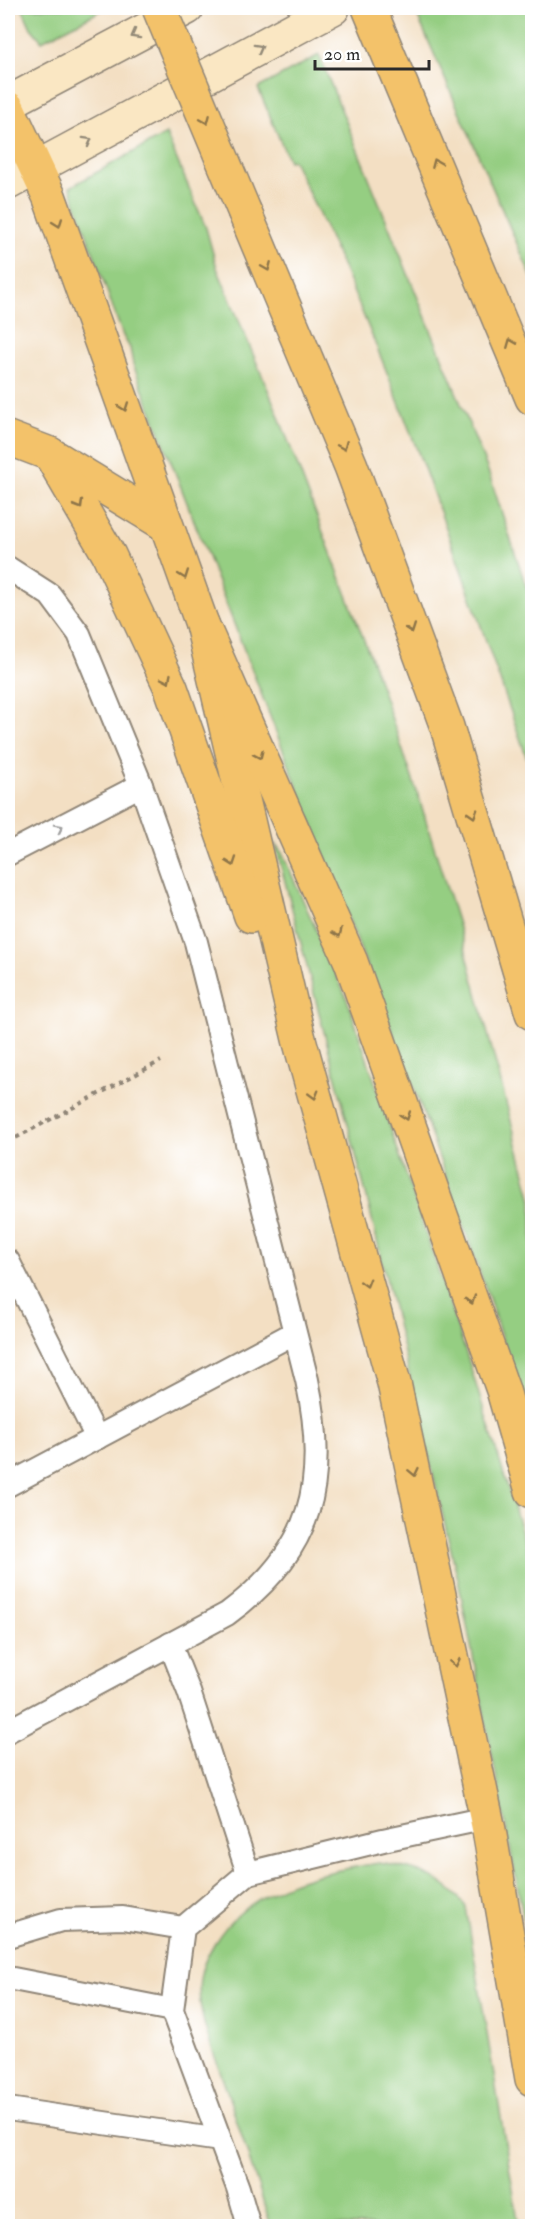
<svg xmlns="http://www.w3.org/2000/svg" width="540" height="2234" font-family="'IM FELL Double Pica',serif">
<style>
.green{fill:#95ce82;stroke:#607c56;stroke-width:1.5}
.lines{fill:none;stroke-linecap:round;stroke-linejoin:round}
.lane-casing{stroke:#8f8577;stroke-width:26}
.secondary-casing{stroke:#8f8577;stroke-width:36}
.primary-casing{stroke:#8f8577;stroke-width:36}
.highway-casing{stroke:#8f8577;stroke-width:36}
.path{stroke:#8f8577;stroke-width:4;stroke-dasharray:4.5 4.5;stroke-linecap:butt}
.lane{stroke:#fff;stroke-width:22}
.secondary{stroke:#fae7c3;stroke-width:33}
.primary{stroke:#f3c26a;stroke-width:33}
.highway{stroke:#f3c26a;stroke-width:33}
.highway-bridge-casing{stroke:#8f8577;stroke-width:36;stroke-linecap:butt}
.highway-bridge{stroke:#f3c26a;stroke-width:33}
.oneway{stroke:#928977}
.oneway2{stroke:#8f764a}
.oneway3{stroke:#a0a0a0}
</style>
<rect width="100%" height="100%" fill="#fff"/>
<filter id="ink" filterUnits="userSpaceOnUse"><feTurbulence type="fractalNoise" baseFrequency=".0167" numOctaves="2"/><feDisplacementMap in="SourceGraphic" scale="12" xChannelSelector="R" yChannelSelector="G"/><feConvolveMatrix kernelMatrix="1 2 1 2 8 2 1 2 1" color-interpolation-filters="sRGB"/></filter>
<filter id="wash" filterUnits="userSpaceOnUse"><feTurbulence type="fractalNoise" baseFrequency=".008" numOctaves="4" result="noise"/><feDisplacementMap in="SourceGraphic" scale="24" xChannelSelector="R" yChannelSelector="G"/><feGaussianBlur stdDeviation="1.35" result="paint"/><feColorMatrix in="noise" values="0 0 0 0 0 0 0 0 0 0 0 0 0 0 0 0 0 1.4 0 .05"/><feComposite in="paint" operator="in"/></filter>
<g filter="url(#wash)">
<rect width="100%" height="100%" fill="#f3dfc3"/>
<g class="green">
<polygon points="22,8 106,8 42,41 31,28"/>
<polygon points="414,8 532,8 532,278"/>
<path d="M319 55 487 468 532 604V773C460 565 390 357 293 160L289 161 258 88Z"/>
<polygon points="166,134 206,228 217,268 276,409 372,661 418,795 464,944 532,1200 532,1435 488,1295 411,1079 133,364 130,348 123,336 70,187"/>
<polygon points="275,843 282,853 347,999 468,1359 532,1565 532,1961 458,1579 365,1190"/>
<path d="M379 1863C414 1868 445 1877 466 1907L519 2226H271C256 2180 241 2134 226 2088 215 2054 195 2014 200 1978 202 1966 208 1954 214 1944 250 1885 317 1873 379 1863Z"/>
</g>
</g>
<g filter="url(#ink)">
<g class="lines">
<g class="lane-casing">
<g id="lane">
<path d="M8 568 50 595 79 634 141 785 196 942 307 1380C329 1482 313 1551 227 1614L8 1731"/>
<polyline points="8,854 141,785"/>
<polyline points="8,1261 97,1438"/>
<polyline points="8,1485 294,1333"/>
<polyline points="170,1644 189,1692 248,1873 383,1840 487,1818"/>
<polyline points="248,1873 183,1928 172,2010 238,2188 249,2226"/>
<polyline points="8,1936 61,1920 123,1918 183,1928"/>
<polyline points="8,1978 172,2010"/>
<polyline points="8,2109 220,2140"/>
</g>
</g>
<g class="secondary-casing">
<g id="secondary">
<polyline points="8,103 187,8"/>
<polyline points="8,183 333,8"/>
</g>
</g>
<g class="primary-casing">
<g id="primary">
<polyline points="8,108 49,196 202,624 299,1039 394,1383 489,1830 532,2079"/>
<polyline points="8,438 50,454 166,525"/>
<polyline points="50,454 109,555 171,688 251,916"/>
</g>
</g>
<g class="highway-casing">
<g id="highway">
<polyline points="369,8 532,398"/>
<polyline points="245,213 351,466 447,727 532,1013"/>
<polyline points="202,624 351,962 503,1390 532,1491"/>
</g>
</g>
<polyline class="path" points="8,1142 161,1061"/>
<use href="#lane" class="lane"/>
<use href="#secondary" class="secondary"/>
<use href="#primary" class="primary"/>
<use href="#highway" class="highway"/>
<g class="highway-bridge-casing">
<polyline id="highway-bridge" points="159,8 245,213"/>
</g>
<use href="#highway-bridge" class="highway-bridge"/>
</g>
<defs><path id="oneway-chevron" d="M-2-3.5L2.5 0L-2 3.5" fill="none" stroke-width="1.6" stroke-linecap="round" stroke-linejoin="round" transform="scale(1.5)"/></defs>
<g class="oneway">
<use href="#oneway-chevron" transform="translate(135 35) rotate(151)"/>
<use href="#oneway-chevron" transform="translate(259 48) rotate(-29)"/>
<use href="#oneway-chevron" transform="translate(88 141) rotate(-29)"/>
</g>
<g class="oneway2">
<use href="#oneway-chevron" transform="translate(206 120) rotate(67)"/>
<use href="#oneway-chevron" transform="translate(436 163) rotate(-113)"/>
<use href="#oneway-chevron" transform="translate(58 223) rotate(70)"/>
<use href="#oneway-chevron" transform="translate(267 267) rotate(67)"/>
<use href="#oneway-chevron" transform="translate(511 343) rotate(-112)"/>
<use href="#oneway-chevron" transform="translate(124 407) rotate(70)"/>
<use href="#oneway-chevron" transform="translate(343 446) rotate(67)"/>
<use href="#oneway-chevron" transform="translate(79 505) rotate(60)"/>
<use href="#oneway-chevron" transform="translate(184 575) rotate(70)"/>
<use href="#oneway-chevron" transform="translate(411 629) rotate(70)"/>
<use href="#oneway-chevron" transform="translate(167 679) rotate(65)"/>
<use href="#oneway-chevron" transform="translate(259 755) rotate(66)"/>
<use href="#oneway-chevron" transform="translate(473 814) rotate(73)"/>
<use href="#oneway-chevron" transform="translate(232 862) rotate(71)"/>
<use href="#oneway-chevron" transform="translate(338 933) rotate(66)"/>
<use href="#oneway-chevron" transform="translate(314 1095) rotate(74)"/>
<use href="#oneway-chevron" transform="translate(406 1116) rotate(70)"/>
<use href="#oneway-chevron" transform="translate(366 1283) rotate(74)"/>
<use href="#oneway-chevron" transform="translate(471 1300) rotate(71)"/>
<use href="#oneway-chevron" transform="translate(414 1472) rotate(78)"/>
<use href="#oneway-chevron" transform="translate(455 1663) rotate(78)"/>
</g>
<use class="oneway3" href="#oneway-chevron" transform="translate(59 828) rotate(-27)"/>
</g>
<rect width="540" height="2234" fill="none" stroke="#fff" stroke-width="30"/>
<path d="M315 60v9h114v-9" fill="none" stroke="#2b2b2b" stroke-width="3"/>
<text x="324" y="60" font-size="18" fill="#2b2b2b" stroke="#ffffff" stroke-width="4.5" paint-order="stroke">20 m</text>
</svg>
